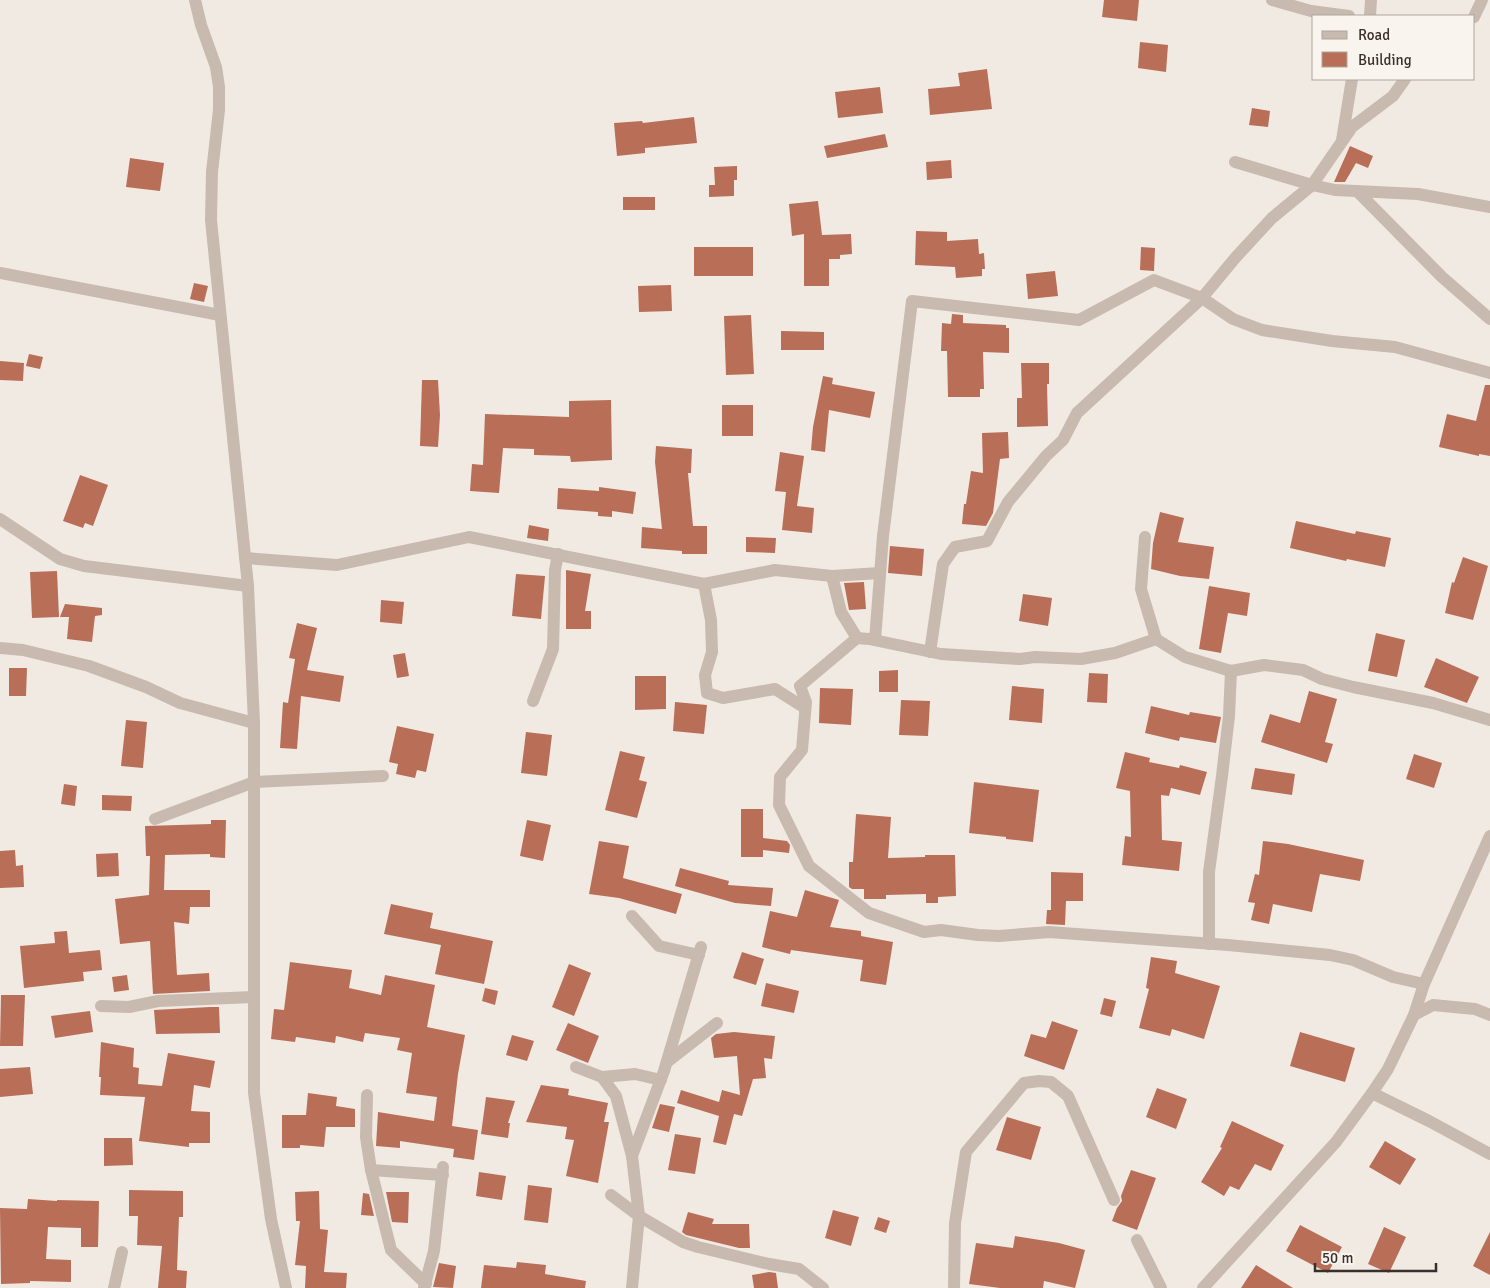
<svg xmlns="http://www.w3.org/2000/svg" width="1490" height="1288" font-family="Signika,sans-serif">
<style>
.building{fill:#b96e58}
.lines{fill:none;stroke-linecap:round;stroke-linejoin:round}
.minor{stroke:#c8baaf;stroke-width:12}
</style>
<rect width="100%" height="100%" fill="#f1eae2"/>
<g class="building">
<polygon points="1104,0 1139,0 1137,21 1102,17"/>
<polygon points="1140,42 1168,45 1166,72 1138,68"/>
<polygon points="987,69 992,109 930,115 928,89 960,86 958,73"/>
<polygon points="880,87 883,113 838,118 835,92"/>
<polygon points="1252,108 1270,111 1268,127 1249,125"/>
<polygon points="694,117 697,143 645,148 645,153 617,156 614,123 642,121 643,123"/>
<polygon points="885,134 888,147 827,158 824,146"/>
<polygon points="1350,146 1373,156 1368,168 1356,163 1345,182 1334,182"/>
<polygon points="130,158 164,163 160,191 126,187"/>
<polygon points="951,160 952,178 927,180 926,162"/>
<polygon points="737,166 737,180 734,180 734,196 709,197 709,185 715,185 714,167"/>
<rect x="623" y="197" width="32" height="13"/>
<polygon points="818,201 822,235 851,234 852,254 840,255 840,259 829,259 829,286 804,286 804,234 792,236 789,204"/>
<polygon points="916,231 947,232 947,241 978,239 979,254 984,253 985,269 982,269 982,276 956,278 955,267 915,265"/>
<rect x="694" y="247" width="59" height="29"/>
<polygon points="1141,247 1155,248 1154,271 1140,270"/>
<polygon points="1055,271 1058,296 1028,299 1026,274"/>
<polygon points="194,283 208,286 204,302 190,299"/>
<polygon points="671,285 672,311 639,312 638,286"/>
<polygon points="952,314 963,315 963,323 1006,325 1006,328 1009,328 1009,353 983,352 984,389 980,389 980,397 948,397 947,351 941,351 942,323 951,324"/>
<polygon points="751,315 754,374 726,375 724,316"/>
<polygon points="781,331 824,332 824,350 781,350"/>
<polygon points="29,354 43,357 40,369 26,366"/>
<polygon points="0,361 24,363 23,381 0,380"/>
<polygon points="1021,363 1049,363 1049,384 1047,384 1048,426 1017,427 1017,398 1022,398"/>
<polygon points="823,376 833,378 832,384 875,392 870,418 829,410 825,452 811,450 813,427"/>
<polygon points="422,380 438,380 440,415 438,447 420,446"/>
<polygon points="1485,385 1490,385 1490,456 1479,454 1479,456 1439,447 1447,414 1476,421"/>
<polygon points="611,400 612,460 571,462 570,456 534,455 534,449 503,448 499,493 470,491 472,464 483,465 485,414 569,417 569,401"/>
<rect x="722" y="405" width="31" height="31"/>
<polygon points="1008,432 1009,458 1000,459 993,513 986,526 962,524 964,504 966,504 971,471 983,473 982,433"/>
<polygon points="656,446 692,449 691,473 688,473 693,526 707,526 707,554 682,554 682,551 641,548 642,527 662,529 655,462"/>
<polygon points="780,452 804,456 797,506 814,508 812,533 782,530 786,492 775,491"/>
<polygon points="80,475 108,485 93,526 85,523 83,528 63,521"/>
<polygon points="599,487 636,492 633,514 612,511 612,517 598,516 598,512 557,509 558,488 599,491"/>
<polygon points="1160,512 1184,518 1178,542 1214,547 1209,579 1180,576 1151,569 1153,543"/>
<polygon points="1296,521 1355,534 1356,531 1391,538 1385,567 1347,559 1346,561 1290,548"/>
<polygon points="529,525 549,529 548,541 527,538"/>
<polygon points="746,537 776,538 775,553 746,552"/>
<polygon points="890,546 924,549 922,576 888,573"/>
<polygon points="1463,557 1488,566 1473,620 1445,613 1452,582 1454,583"/>
<polygon points="566,570 591,574 585,611 591,611 591,629 566,629"/>
<polygon points="57,571 59,617 32,618 30,572"/>
<polygon points="516,574 545,576 541,619 512,616"/>
<polygon points="864,582 866,609 849,610 844,583"/>
<polygon points="1209,586 1250,593 1247,616 1228,613 1221,653 1199,649"/>
<polygon points="1023,594 1052,598 1048,626 1019,621"/>
<polygon points="381,600 404,602 402,624 380,622"/>
<polygon points="65,604 102,608 102,615 95,616 92,642 67,639 69,617 60,617"/>
<polygon points="297,623 317,628 307,670 344,676 340,702 301,696 297,749 280,748 283,702 288,703 295,659 289,658"/>
<polygon points="1376,633 1405,640 1397,677 1368,671"/>
<polygon points="405,653 409,676 397,678 393,655"/>
<polygon points="1436,658 1479,677 1467,703 1424,687"/>
<polygon points="9,668 27,668 26,696 9,696"/>
<polygon points="898,670 898,692 879,692 879,671"/>
<polygon points="1089,673 1108,674 1107,703 1087,702"/>
<polygon points="635,676 666,676 666,709 635,710"/>
<polygon points="1012,686 1044,689 1042,723 1009,720"/>
<polygon points="820,688 853,689 851,725 819,723"/>
<polygon points="1309,691 1337,699 1325,742 1333,744 1327,763 1261,742 1270,714 1300,723"/>
<polygon points="901,700 930,701 928,736 899,735"/>
<polygon points="675,702 707,705 704,734 673,731"/>
<polygon points="1151,706 1189,715 1190,712 1221,717 1216,743 1180,737 1179,741 1145,733"/>
<polygon points="126,720 147,722 143,768 121,766"/>
<polygon points="397,726 434,734 426,772 417,770 415,778 396,774 398,764 389,762"/>
<polygon points="526,732 552,735 547,776 521,773"/>
<polygon points="620,751 645,757 639,780 647,782 637,818 605,810"/>
<polygon points="1125,752 1150,758 1149,762 1179,768 1180,765 1207,772 1200,795 1171,788 1169,796 1161,795 1162,840 1182,842 1179,871 1122,865 1125,836 1131,837 1130,791 1116,788"/>
<polygon points="1414,754 1442,763 1434,788 1406,779"/>
<polygon points="1255,768 1295,774 1292,795 1251,789"/>
<polygon points="974,782 1039,790 1033,842 1006,839 1006,837 969,833"/>
<polygon points="64,784 77,786 75,806 61,804"/>
<polygon points="102,795 132,796 131,811 102,810"/>
<polygon points="741,809 763,809 763,838 787,841 790,845 789,853 763,850 763,857 741,857"/>
<polygon points="856,814 891,817 888,858 925,857 925,855 955,855 956,896 938,897 938,903 926,903 926,894 886,895 886,899 864,899 864,889 852,889 849,887 849,862 853,862"/>
<polygon points="211,820 226,820 225,858 210,857 210,854 165,855 164,890 210,890 210,907 190,907 189,924 174,922 177,975 209,973 210,991 153,994 150,941 120,944 115,899 149,895 150,856 146,856 145,826 211,824"/>
<polygon points="527,820 551,825 543,861 520,856"/>
<polygon points="599,841 629,846 623,878 682,894 676,914 619,898 589,894"/>
<polygon points="1263,841 1288,844 1364,860 1360,881 1320,874 1312,912 1273,904 1269,924 1251,920 1255,903 1248,902 1255,874 1259,875"/>
<polygon points="15,850 16,866 23,865 24,887 0,888 0,851"/>
<polygon points="118,853 119,876 97,877 96,854"/>
<polygon points="680,868 729,881 728,885 773,888 771,906 735,903 675,886"/>
<polygon points="1051,872 1083,873 1083,901 1066,901 1065,925 1046,924 1047,910 1051,910"/>
<polygon points="805,890 839,900 830,927 861,931 861,936 893,942 886,985 860,981 863,960 791,950 790,954 762,947 770,911 797,917"/>
<polygon points="391,904 433,913 430,928 493,941 484,984 435,974 441,945 384,934"/>
<polygon points="67,931 69,953 100,950 102,970 83,972 84,981 24,988 20,946 55,943 54,932"/>
<polygon points="742,952 764,959 756,985 733,978"/>
<polygon points="1151,957 1177,961 1175,973 1220,986 1204,1039 1172,1029 1170,1036 1139,1028 1149,989 1146,988"/>
<polygon points="290,962 352,970 349,988 381,995 385,975 435,985 427,1027 465,1035 458,1074 452,1126 478,1130 474,1160 453,1157 454,1149 400,1141 400,1148 376,1146 378,1112 434,1121 437,1097 406,1093 412,1053 397,1050 400,1038 365,1033 363,1042 336,1036 335,1043 296,1037 295,1042 271,1039 274,1009 284,1010"/>
<polygon points="569,964 591,973 574,1016 552,1007"/>
<polygon points="127,975 129,990 114,992 112,977"/>
<polygon points="766,983 799,991 794,1013 761,1006"/>
<polygon points="485,988 498,991 495,1005 482,1001"/>
<polygon points="1,995 25,995 23,1046 0,1046"/>
<polygon points="1104,998 1116,1001 1112,1017 1100,1014"/>
<polygon points="210,1007 219,1007 220,1033 156,1034 154,1010"/>
<polygon points="90,1011 93,1032 55,1038 51,1016"/>
<polygon points="1052,1021 1078,1030 1064,1070 1024,1056 1031,1034 1046,1038"/>
<polygon points="568,1023 599,1036 588,1063 556,1050"/>
<polygon points="734,1032 775,1036 772,1059 764,1058 766,1078 753,1079 742,1116 734,1114 726,1145 713,1142 719,1116 677,1103 681,1090 719,1102 722,1090 740,1095 737,1056 714,1058 711,1038 716,1034"/>
<polygon points="1300,1032 1355,1048 1345,1082 1290,1066"/>
<polygon points="512,1035 534,1041 527,1061 506,1055"/>
<polygon points="101,1042 134,1048 133,1067 139,1068 138,1084 162,1086 168,1053 215,1061 210,1088 194,1085 191,1111 210,1112 210,1143 189,1143 189,1147 139,1141 145,1097 100,1095 101,1077 99,1077"/>
<polygon points="30,1067 33,1094 0,1097 0,1069"/>
<polygon points="541,1085 569,1089 568,1095 608,1103 604,1122 609,1122 598,1183 566,1176 574,1140 565,1139 567,1127 526,1122"/>
<polygon points="1157,1088 1187,1099 1176,1129 1146,1117"/>
<polygon points="308,1093 337,1097 336,1106 355,1109 355,1127 326,1127 324,1147 300,1145 300,1148 282,1148 282,1115 306,1115"/>
<polygon points="486,1097 515,1101 508,1123 510,1123 508,1138 481,1134"/>
<polygon points="660,1104 675,1107 669,1132 652,1128"/>
<polygon points="1007,1117 1041,1127 1031,1160 996,1150"/>
<polygon points="1232,1121 1284,1145 1271,1171 1255,1164 1239,1190 1230,1186 1224,1196 1201,1182 1222,1148 1220,1147"/>
<polygon points="675,1134 701,1138 695,1174 668,1170"/>
<polygon points="104,1138 132,1138 133,1165 104,1166"/>
<polygon points="1385,1141 1416,1159 1400,1185 1369,1167"/>
<polygon points="1131,1170 1156,1178 1137,1230 1112,1221 1117,1208 1122,1201 1121,1196"/>
<polygon points="479,1172 506,1176 502,1200 476,1196"/>
<polygon points="528,1185 552,1188 548,1223 524,1220"/>
<polygon points="129,1190 183,1191 183,1217 179,1217 177,1270 187,1271 186,1288 158,1288 162,1246 137,1245 138,1216 129,1216"/>
<polygon points="319,1191 320,1229 328,1230 324,1272 347,1273 346,1288 305,1288 306,1266 295,1265 300,1221 296,1221 295,1192"/>
<polygon points="386,1192 409,1192 408,1223 392,1222"/>
<polygon points="363,1193 369,1194 374,1216 361,1215"/>
<polygon points="28,1199 57,1201 57,1200 99,1201 98,1247 81,1247 81,1228 48,1227 46,1259 71,1260 71,1282 30,1281 30,1283 1,1284 0,1208 27,1209"/>
<polygon points="833,1210 859,1217 851,1246 825,1238"/>
<polygon points="688,1212 714,1219 712,1224 749,1224 750,1248 739,1248 686,1235 682,1232"/>
<polygon points="878,1217 890,1221 886,1233 874,1229"/>
<polygon points="1300,1225 1342,1247 1328,1273 1286,1251"/>
<polygon points="1384,1227 1406,1237 1389,1273 1368,1264"/>
<polygon points="1490,1232 1490,1275 1473,1266"/>
<polygon points="1015,1236 1059,1243 1085,1250 1075,1288 1044,1281 1043,1288 1000,1288 969,1284 976,1243 1013,1248"/>
<polygon points="517,1262 546,1265 545,1274 586,1281 585,1288 481,1288 484,1265 516,1268"/>
<polygon points="439,1263 456,1266 453,1288 433,1287"/>
<polygon points="1256,1265 1293,1288 1241,1288"/>
<polygon points="769,1272 776,1273 778,1288 754,1288 752,1275"/>
</g>
<g class="lines">
<g class="minor">
<polyline points="195,0 201,25 216,67 219,87 219,110 212,172 211,220 248,586 254,723 254,1093 271,1219 286,1288"/>
<polyline points="1272,0 1311,11 1349,16"/>
<polyline points="1370,16 1371,0"/>
<polyline points="1474,17 1482,0"/>
<polyline points="1342,140 1352,79"/>
<polyline points="1235,162 1312,185 1335,190 1418,194 1490,207"/>
<polyline points="1357,191 1442,277 1490,319"/>
<polyline points="0,273 220,315"/>
<polyline points="0,519 60,559 84,566 248,586"/>
<polyline points="1145,537 1141,589 1156,639"/>
<polyline points="245,558 337,565 469,537 704,584"/>
<polyline points="832,576 841,612 857,638"/>
<polyline points="875,640 883,536 912,301 1079,320 1154,280 1202,298 1233,319 1262,330 1332,341 1395,347 1490,373"/>
<polyline points="0,648 23,650 89,666 146,687 180,703 254,723"/>
<polyline points="930,652 943,564 955,547 987,541 1008,502 1046,456 1063,440 1077,413 1202,298 1236,257 1272,218 1312,185 1352,127 1393,96 1405,79"/>
<polyline points="533,701 553,649 555,570 558,554"/>
<polyline points="805,708 775,689 723,698 707,693 705,675 712,652 711,620 704,584 775,570 832,576 880,573"/>
<polyline points="155,819 254,782 383,776"/>
<polyline points="632,916 659,946 699,955"/>
<polyline points="1209,944 1209,872 1222,776 1229,716 1231,671"/>
<polyline points="1424,984 1393,977 1353,960 1330,955 1228,945 1049,932 999,936 978,935 941,930 924,932 869,913 809,866 779,805 780,777 802,750 806,702 800,686 857,638 869,639 941,654 1020,659 1035,657 1081,659 1115,653 1156,639 1185,657 1231,671 1264,665 1303,670 1322,679 1353,687 1433,703 1490,720"/>
<polyline points="101,1006 129,1007 158,1001 253,997"/>
<polyline points="1414,1015 1433,1005 1475,1009 1490,1015"/>
<polyline points="667,1062 717,1023"/>
<polyline points="576,1067 602,1077 616,1096 632,1156"/>
<polyline points="602,1077 635,1074 661,1080"/>
<polyline points="1372,1093 1429,1121 1490,1154"/>
<polyline points="367,1095 366,1137 371,1170 391,1250 426,1284"/>
<polyline points="371,1170 443,1175"/>
<polyline points="611,1195 639,1216 683,1242 698,1247 769,1264 799,1269 823,1288"/>
<polyline points="1137,1240 1161,1288"/>
<polyline points="114,1288 122,1252"/>
<polyline points="424,1288 434,1251 443,1167"/>
<polyline points="632,1288 639,1216 632,1156 664,1071 701,947"/>
<polyline points="954,1288 955,1223 966,1152 1024,1083 1039,1081 1051,1082 1068,1096 1114,1200"/>
<polyline points="1203,1288 1336,1142 1372,1093 1388,1069 1414,1015 1424,984 1490,836"/>
</g>
</g>
<rect x="1312" y="15" width="162" height="65" fill="#f9f4ee" stroke="#aca6a0"/>
<rect x="1322" y="31" width="25" height="8" fill="#c8baaf" stroke="#aca6a0"/>
<text x="1358" y="40" font-size="15" fill="#38302c">Road</text>
<rect x="1322" y="52" width="25" height="15" fill="#b96e58" stroke="#aca6a0"/>
<text x="1358" y="65" font-size="15" fill="#38302c">Building</text>
<path d="M1315 1263v8h121v-8" fill="none" stroke="#38302c" stroke-width="2.5"/>
<text x="1322" y="1263" font-size="15" fill="#38302c" stroke="#f9f4ee" stroke-width="4" paint-order="stroke">50 m</text>
</svg>
